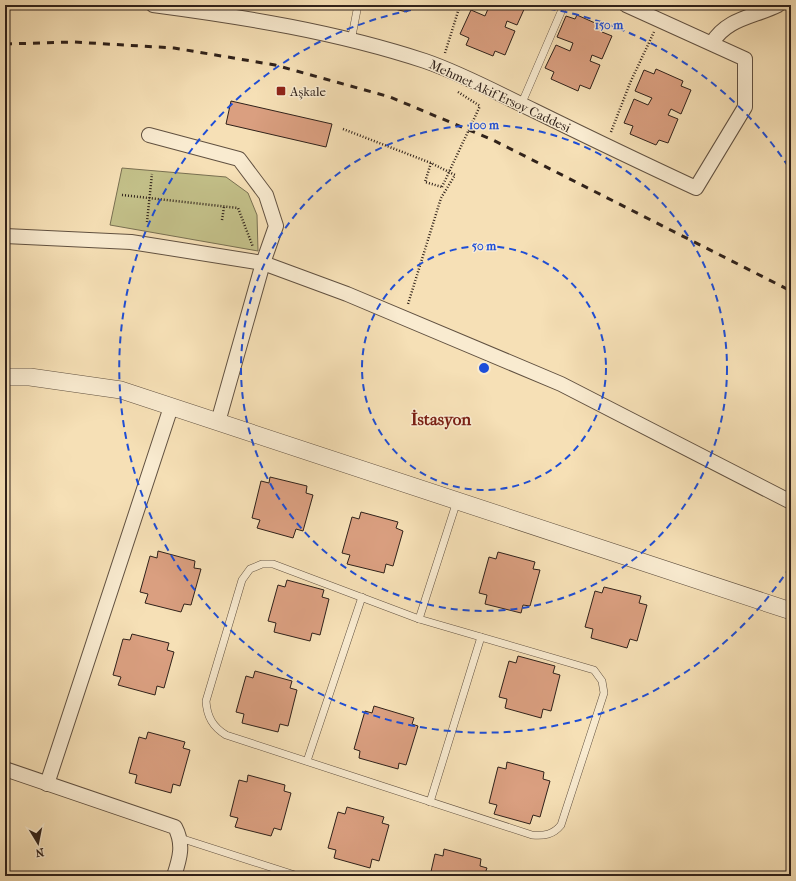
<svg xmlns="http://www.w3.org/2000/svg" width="796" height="881" font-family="'IM FELL French Canon',serif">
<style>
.green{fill:#c3c089;stroke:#797052}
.building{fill:#da9f80;stroke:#2f211a}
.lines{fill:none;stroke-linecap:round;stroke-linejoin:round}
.service-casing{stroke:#615141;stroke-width:8}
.minor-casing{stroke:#615141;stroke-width:16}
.tertiary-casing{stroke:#615141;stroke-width:18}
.path{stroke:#2f211a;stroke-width:2.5;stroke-dasharray:1 2;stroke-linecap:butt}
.service{stroke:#f9ebd0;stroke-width:7}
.minor{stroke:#f9ebd0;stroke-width:14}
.tertiary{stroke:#f9ebd0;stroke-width:17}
.rail{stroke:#2f211a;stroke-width:3;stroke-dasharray:7 7;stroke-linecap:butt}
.path-bridge{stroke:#2f211a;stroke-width:2.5;stroke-dasharray:1 2;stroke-linecap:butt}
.ring{fill:none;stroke:#1d4ed8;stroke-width:2;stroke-dasharray:7 5}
.poi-dot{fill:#8f2418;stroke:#f9ebd0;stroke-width:1.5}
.labels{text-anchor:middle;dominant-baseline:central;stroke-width:3;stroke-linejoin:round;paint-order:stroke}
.poi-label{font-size:13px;fill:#2f211a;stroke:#f9ebd0;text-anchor:start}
.street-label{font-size:13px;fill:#2f211a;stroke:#f9ebd0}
.district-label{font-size:17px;font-weight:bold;fill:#7a1f14;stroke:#f9ebd0}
.centre{fill:#1d4ed8;stroke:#f9ebd0;stroke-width:2}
.ring-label{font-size:12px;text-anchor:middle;font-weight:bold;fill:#1d4ed8;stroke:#f9ebd0;stroke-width:3;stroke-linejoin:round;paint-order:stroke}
</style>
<rect width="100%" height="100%" fill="#f6e0b6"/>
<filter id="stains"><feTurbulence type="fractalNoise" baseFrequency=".005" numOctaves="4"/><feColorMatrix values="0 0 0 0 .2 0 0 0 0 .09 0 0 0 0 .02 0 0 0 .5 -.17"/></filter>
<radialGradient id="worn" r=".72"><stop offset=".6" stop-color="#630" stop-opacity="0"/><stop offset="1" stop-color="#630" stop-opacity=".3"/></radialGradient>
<polygon class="green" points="122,168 226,177 248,193 257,215 258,251 110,225"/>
<g class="building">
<polygon points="378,5 419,5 418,8 408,6 407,12"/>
<polygon points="478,5 526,5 517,25 507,21 505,27 515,31 505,55 495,51 493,56 466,45 469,38 460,34 471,10 485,16 488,9"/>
<polygon points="577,15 604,27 602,32 612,36 602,59 592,55 590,61 600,65 590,89 580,85 578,91 551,79 554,72 545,68 556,45 570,51 573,43 557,37 566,16 575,19"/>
<polygon points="656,69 683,81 681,86 691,90 681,114 671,109 668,115 678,119 668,143 659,140 656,145 630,134 633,126 624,123 634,99 648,105 652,98 635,91 644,70 654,74"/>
<polygon points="231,101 332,124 326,147 226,124"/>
<polygon points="270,477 307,486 306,493 313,495 303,531 296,529 293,538 257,528 260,520 252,518 261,481 269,483"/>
<polygon points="361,512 398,522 396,528 403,531 393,566 386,564 384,573 347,564 350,555 342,553 352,517 359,519"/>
<polygon points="158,551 195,561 194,568 201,569 191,605 184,604 181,612 145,603 148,594 140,592 150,556 157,558"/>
<polygon points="498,552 535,562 533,569 540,570 530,606 523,605 521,613 485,604 487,595 479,593 489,557 496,559"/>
<polygon points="287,580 324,590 322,597 329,599 320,635 312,633 310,641 274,632 276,623 268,621 278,585 285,587"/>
<polygon points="604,587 641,596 639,603 647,605 637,641 630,639 627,648 591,638 593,629 585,627 595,591 602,593"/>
<polygon points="132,634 169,643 167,650 174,652 164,688 157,686 155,695 118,685 121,677 113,675 123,639 130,640"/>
<polygon points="518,656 555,666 553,673 560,675 551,711 543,709 541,718 505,708 507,699 499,697 509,661 516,663"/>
<polygon points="255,671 292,681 290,688 297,690 288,726 280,724 278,732 242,723 244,714 236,712 246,676 253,678"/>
<polygon points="374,706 414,718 412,724 418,726 406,765 399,763 398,769 359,758 360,751 354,749 365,711 372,713"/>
<polygon points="148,732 185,742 183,748 190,750 180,786 173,784 171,793 135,783 137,775 129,773 139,737 146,739"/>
<polygon points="507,762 544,772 543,779 550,781 540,817 533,815 530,824 494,814 497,805 489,803 498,767 506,769"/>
<polygon points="248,775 285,785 284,791 291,793 281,830 274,828 271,836 235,827 238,818 230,816 239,780 247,782"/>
<polygon points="347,807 384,817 382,823 389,825 379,861 372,859 370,868 334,858 336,850 328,848 338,812 345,814"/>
<polygon points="444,849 481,859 480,866 487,868 484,876 430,876 435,854 443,856"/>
</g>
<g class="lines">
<g class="service-casing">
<g id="service">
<polyline points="351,41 358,5"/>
<polyline points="521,105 564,5"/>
<path d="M262 564H273L419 619 594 670 602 681 604 693 561 825C553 835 544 836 532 835L226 735C213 727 207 717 206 701L242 580 250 569Z"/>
<polyline points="419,619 457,501"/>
<polyline points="307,761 362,597"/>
<polyline points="430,802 481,637"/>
<polyline points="180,838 298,876"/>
</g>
</g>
<g class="minor-casing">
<g id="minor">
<path d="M153 5C244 17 337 32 425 61 463 74 499 94 535 111 588 137 642 163 696 188L745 107V59L626 5"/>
<path d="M712 43C727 18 754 17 778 5"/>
<polyline points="149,135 239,159 266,195 276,226 263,263 218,422"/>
<polyline points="5,236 131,242 263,263 347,294 561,384 791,502"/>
<path d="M5 769 175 827C184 844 180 858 174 876"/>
<polyline points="47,784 171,407"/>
</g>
</g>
<g class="tertiary-casing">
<polyline id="tertiary" points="5,377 30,377 121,390 791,611"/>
</g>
<g class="path">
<polyline points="445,53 460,5"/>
<polyline points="458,92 480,106"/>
<polyline points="343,129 431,163 455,175 441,198 408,304"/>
<polyline points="611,132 630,83 654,32"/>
<polyline points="431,163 425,182 442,187"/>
<polyline points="122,195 238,208 253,247"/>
<polyline points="222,220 224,207"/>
<polyline points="147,222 152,174"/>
</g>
<use href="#service" class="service"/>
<use href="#minor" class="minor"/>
<use href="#tertiary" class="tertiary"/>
<polyline class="rail" points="5,44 73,42 174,48 275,65 390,97 493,140 791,291"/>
<polyline class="path-bridge" points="442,187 480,106"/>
</g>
<g class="ring">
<circle cx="484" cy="368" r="122"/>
<circle cx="484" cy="368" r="243"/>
<path d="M790 567A365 365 0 1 1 443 5M525 5A365 365 0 0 1 790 169"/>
</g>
<rect class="poi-dot" x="276" y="86" width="10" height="10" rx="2"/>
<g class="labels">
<g class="poi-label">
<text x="290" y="91">Aşkale</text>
</g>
<g class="street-label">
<text transform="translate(500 96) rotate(25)">Mehmet Akif Ersoy Caddesi</text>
</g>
<g class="district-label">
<text x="441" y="419">İstasyon</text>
</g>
</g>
<circle cx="484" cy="368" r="6" class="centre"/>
<g class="ring-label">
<text x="609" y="29">150 m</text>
<text x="484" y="129">100 m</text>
<text x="484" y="250">50 m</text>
</g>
<rect width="796" height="881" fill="none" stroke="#f6e0b6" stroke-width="20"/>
<rect x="6" y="6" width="784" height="869" fill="none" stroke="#2f211a" stroke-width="2"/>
<rect x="10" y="10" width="776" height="861" fill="none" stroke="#2f211a"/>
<g transform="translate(38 843) rotate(170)" stroke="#f9ebd0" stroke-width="3" paint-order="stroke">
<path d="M0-3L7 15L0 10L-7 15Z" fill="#2f211a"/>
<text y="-6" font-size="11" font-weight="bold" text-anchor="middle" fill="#2f211a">N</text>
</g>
<rect width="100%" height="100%" filter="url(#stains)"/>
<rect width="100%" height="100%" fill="url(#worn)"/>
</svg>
